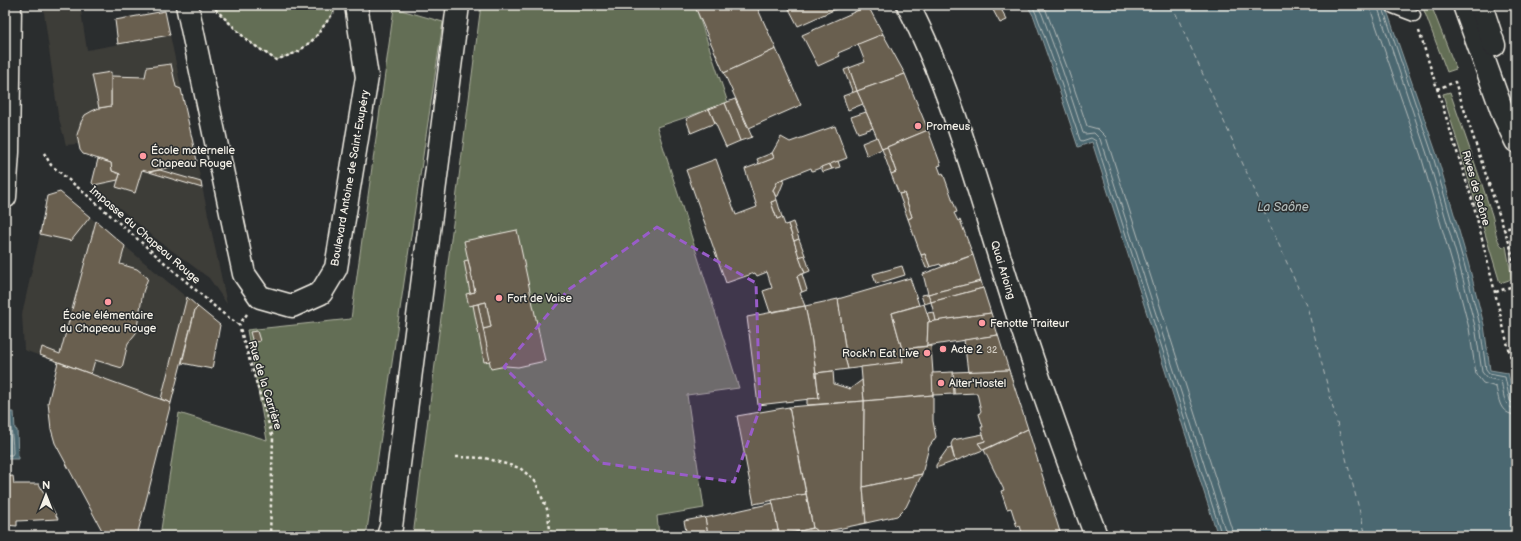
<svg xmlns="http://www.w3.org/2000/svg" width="1521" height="541" font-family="'Balsamiq Sans',sans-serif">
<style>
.built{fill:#3d3c38}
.green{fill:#646e55;stroke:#acb09e}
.water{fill:#4c6771;stroke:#8f9ea1}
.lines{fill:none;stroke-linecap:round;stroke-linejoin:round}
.shore{stroke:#b1bab8;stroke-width:1}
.ferry{stroke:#b1bab8;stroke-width:1;stroke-dasharray:5 4;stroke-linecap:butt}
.building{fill:#695e50;stroke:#f4f1e8}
.service-casing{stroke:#f4f1e8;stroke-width:15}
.minor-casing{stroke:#f4f1e8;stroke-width:25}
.tertiary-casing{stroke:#f4f1e8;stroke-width:25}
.primary-casing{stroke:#f4f1e8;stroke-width:25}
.path{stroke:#f4f1e8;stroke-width:2.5;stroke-dasharray:3 3;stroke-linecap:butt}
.service{stroke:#2a2d2e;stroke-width:12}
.minor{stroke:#2a2d2e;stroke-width:22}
.tertiary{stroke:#2a2d2e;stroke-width:22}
.primary{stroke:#2a2d2e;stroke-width:22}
.marked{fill:#995dc9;fill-opacity:0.2;stroke:#995dc9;stroke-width:3;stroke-dasharray:8 5;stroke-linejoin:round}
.poi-dot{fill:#ff9aa2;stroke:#2a2d2e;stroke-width:1.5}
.labels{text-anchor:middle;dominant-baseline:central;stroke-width:3;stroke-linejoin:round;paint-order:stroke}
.number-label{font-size:9px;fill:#d1ccc2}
.poi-label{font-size:11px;fill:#f4f1e8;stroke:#2a2d2e;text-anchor:start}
.street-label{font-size:11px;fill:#f4f1e8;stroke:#2a2d2e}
.water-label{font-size:12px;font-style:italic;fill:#b1bab8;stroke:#2a2d2e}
</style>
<rect width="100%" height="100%" fill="#2a2d2e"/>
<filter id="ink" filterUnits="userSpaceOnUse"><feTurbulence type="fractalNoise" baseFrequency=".025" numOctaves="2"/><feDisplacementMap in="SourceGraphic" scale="8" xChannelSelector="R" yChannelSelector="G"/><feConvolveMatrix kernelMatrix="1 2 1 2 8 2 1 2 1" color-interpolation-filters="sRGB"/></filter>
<g filter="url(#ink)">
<g class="built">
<polygon points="43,5 80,5 87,50 170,35 227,304 209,278 155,238 99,191 92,183 98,158 83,154 78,144 66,145 58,115"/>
<polygon points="60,192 198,307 195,310 171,403 24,350 22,314 40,234 47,196"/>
</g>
<g class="green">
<polygon points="211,5 335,5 336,9 314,39 298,52 276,60 248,41"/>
<polygon points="481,5 695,5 728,103 657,127 739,388 687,395 704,508 657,516 659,536 413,536"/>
<polygon points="1422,5 1431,5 1456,69 1447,72"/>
<polygon points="394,8 443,22 367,530 364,536 160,536 179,413 267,440 247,330 351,319"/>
<path d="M1450 92C1464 133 1479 174 1492 215 1495 224 1495 241 1503 247L1506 246 1512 279 1500 283 1443 94Z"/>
</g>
<g class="water">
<polygon points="1027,5 1385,5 1436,152 1468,262 1484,325 1490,370 1508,373 1516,408 1516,536 1218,536 1092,142 1078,147 1053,72 1034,17"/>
<polygon points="5,412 14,412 15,429 17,430 18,459 5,459"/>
</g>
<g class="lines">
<g class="shore">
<polyline points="1032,5 1037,16 1057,71 1080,140 1082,141 1091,138 1096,141 1222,536"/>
<polyline points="1037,5 1042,14 1062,69 1083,133 1085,134 1094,133 1100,139 1227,536"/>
<polyline points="1044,5 1067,67 1087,126 1098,129 1106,137 1232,530 1233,536"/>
<path d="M1371 5V11L1421 156 1453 266 1469 328 1476 374 1483 383 1496 387C1499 399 1499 414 1516 415"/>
<path d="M1377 5 1427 154 1459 264 1475 326 1482 372 1487 378 1501 381C1504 391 1502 408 1516 409"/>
<polyline points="1382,5 1432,153 1464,263 1480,325 1486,370 1489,374 1505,377 1510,401 1512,403 1516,404"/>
<path d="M5 416 10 418C11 430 13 441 13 453L12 455H5"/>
</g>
<polyline class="ferry" points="1172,5 1308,310 1366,536"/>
</g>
<g class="building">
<polygon points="705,5 756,5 776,49 724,73 696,9"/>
<polygon points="791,5 845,5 798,26 788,7"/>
<polygon points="868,6 883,34 838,53 840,56 818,66 802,35"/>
<polygon points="1000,7 1007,20 1000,23 993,10"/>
<polygon points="165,11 170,35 118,44 115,20"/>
<polygon points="883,34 905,74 857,91 849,68 865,62 858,44"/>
<polygon points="776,49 801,105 749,128 724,73"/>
<polygon points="171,64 176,87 181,89 197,161 149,172 142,170 135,193 116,187 120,174 112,171 111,163 83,154 80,150 77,135 81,122 85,115 92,111 99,108 111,106 111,76 145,77 147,67"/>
<polygon points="849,68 857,91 853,93 844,70"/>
<polygon points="111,72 111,106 99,108 92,75"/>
<polygon points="905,74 928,130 882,149 857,91"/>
<polygon points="857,91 863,104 848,110 843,96"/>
<polygon points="735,99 752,137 740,141 725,103"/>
<polygon points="725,103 740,141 726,147 709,109"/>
<polygon points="709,109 715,123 691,133 686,119"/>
<polygon points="866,112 873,128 858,133 851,117"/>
<polygon points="835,126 847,158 812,171 811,168 778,181 773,190 777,200 771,202 777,219 782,217 785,225 788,224 805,273 797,276 802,292 800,293 805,306 770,312 763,291 772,288 767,272 757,276 755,273 726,283 686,170 716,159 736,215 757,207 745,169 774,158 772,153 781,137 790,142"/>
<polygon points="928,130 941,165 938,166 941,174 943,173 957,212 954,213 958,221 960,220 973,255 941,266 940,264 930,267 925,254 921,255 908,219 912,217 904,193 899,194 891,174 896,172 887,147"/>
<polygon points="877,137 882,149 867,156 862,143"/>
<polygon points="887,147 896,172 891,174 882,149"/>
<polygon points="772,153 774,158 759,164 757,159"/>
<polygon points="98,159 111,163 112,171 120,174 118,180 94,185 92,183"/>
<polygon points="838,161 840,167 832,169 830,164"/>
<polygon points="829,164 832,169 823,172 821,167"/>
<polygon points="160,170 201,182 202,188 149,172"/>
<polygon points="784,179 784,181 778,196 776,197 773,190 778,181"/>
<polygon points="60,192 90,217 71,241 40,234 47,196"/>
<polygon points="904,193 912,217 908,219 899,194"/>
<polygon points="777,200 782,217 777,219 771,202"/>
<polygon points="96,221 125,246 120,264 137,269 148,278 143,292 136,333 128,343 122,368 95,360 91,374 40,355 42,347 60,354"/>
<polygon points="793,222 799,239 794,241 788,224"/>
<polygon points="517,230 545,361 518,367 506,366 491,369 483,329 491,327 486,302 469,306 466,294 475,292 464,241"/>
<polygon points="799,239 805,255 799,257 794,241"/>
<polygon points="925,254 930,267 926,268 921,255"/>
<polygon points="805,255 810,271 805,273 799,257"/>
<polygon points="973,255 981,281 928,294 923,274"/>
<polygon points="468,260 475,292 470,293 464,261"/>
<polygon points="902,266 905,275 876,284 873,274"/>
<polygon points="802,274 807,290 802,292 797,276"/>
<polygon points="910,278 919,305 892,313 902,349 903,362 848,369 844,354 846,354 838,299"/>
<polygon points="981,281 983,288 931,302 928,294"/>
<polygon points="983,288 991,313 936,321 931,302"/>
<polygon points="928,294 931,302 924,304 921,295"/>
<polygon points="187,297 198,307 195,310 171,403 161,399"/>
<polygon points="838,299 846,354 844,354 848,369 816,373 811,335 805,306"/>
<polygon points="486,302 491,327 483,329 478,304"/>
<polygon points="478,304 490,361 484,362 473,305"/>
<polygon points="924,304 930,322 928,322 927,346 902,349 892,313"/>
<polygon points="805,306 811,335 819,398 758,405 747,317"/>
<polygon points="198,307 220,325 212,369 182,363 195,310"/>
<polygon points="934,312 936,321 930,322 927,313"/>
<polygon points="991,313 998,335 927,346 928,322"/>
<polygon points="257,331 260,341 253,343 250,332"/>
<polygon points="998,335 1009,370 968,372 964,340"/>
<polygon points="931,346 933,373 933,395 864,401 861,367 903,362 902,349"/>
<polygon points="58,362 171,403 137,536 105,536 55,443 51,429 48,403"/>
<polygon points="1009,370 1028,429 983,450 978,443 985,441 981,427 983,427 979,414 981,411 977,393 954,394 953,372"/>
<polygon points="833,371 834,384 850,389 862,380 864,401 807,405 807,399 819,398 816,373"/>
<polygon points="953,372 954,394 933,395 932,373"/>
<polygon points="933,395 933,421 936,437 929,447 922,474 863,487 864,401"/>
<polygon points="864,401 863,487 866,523 819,533 813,528 789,407"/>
<polygon points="789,407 806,494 754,504 737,416"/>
<polygon points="1028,429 1060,532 1023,536 1020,526 1017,527 1011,508 1007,509 1001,491 1004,490 984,450"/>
<polygon points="983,434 985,441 978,443 983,450 955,461 951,444 953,440"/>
<polygon points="951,447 955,461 936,468 936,465 948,448"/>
<polygon points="922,474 906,507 897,516 866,523 863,487"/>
<polygon points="13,476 14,484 39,484 58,519 17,521 17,526 5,525 5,477"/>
<polygon points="806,494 813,528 779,536 772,500"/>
<polygon points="773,503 779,536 708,536 705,518"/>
<polygon points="705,517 708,536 687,536 684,521"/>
<polygon points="813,528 819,533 804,536 781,536"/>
<polygon points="1060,532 1061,536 1029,536"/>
</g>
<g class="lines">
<g class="service-casing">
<polyline id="service" points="1392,5 1393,7 1414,15"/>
</g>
<g class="minor-casing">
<polyline id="minor" points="5,197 8,152 10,5"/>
</g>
<g class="tertiary-casing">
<g id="tertiary">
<polyline points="187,5 244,274 260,297 292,306 321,293 336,268 367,77 356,5"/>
<polyline points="388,536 391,527 458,5"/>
</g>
</g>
<g class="primary-casing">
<g id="primary">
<path d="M908 5C952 91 977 186 1006 278 1033 365 1064 451 1096 536"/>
<polyline points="1464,5 1504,116 1516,141"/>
<polyline points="1481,5 1494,45"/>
</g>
</g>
<g class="path">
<polyline points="211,5 248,41 276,60 298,52 314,39 334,12"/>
<polyline points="1419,31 1474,206 1516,379"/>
<polyline points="1437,89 1455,82 1504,229"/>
<polyline points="44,153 51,165 94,201 221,312 239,325"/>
<polyline points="1516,226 1504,229 1510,245 1516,279"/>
<polyline points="1496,292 1516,285"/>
<polyline points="247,314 239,325 273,438 270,536"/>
<polyline points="456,457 485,458 520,468 535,481 547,509 551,536"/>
</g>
<use href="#service" class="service"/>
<use href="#minor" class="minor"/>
<use href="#tertiary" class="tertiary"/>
<use href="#primary" class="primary"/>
</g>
</g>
<path class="marked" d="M657 227 756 283 760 408 734 482 601 463 504 367 568 290Z"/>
<g class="poi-dot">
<circle cx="918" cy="126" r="4"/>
<circle cx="143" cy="156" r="4"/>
<circle cx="499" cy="298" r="4"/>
<circle cx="108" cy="302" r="4"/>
<circle cx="982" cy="323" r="4"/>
<circle cx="943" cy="349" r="4"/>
<circle cx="927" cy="353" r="4"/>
<circle cx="941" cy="383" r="4"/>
</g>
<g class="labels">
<g class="number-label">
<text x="992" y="350">32</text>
</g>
<g class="poi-label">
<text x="926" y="126">Promeus</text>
<text x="151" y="150">École maternelle<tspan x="151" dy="13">Chapeau Rouge</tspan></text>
<text x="507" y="298">Fort de Vaise</text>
<text x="108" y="315" text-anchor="middle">École élémentaire<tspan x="108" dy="13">du Chapeau Rouge</tspan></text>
<text x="990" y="323">Fenotte Traiteur</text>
<text x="951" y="349">Acte 2</text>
<text x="919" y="353" text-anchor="end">Rock'n Eat Live</text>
<text x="949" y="383">Alter'Hostel</text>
</g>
<g class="street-label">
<text transform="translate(350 178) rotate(-80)">Boulevard Antoine de Saint-Exupéry</text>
<text transform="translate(1476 188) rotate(74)">Rives de Saône</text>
<text transform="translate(145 235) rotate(41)">Impasse du Chapeau Rouge</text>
<text transform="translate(1003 270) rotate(73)">Quai Arloing</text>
<text transform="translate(265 385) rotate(73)">Rue de la Carrière</text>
</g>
<g class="water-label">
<text x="1283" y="207">La Saône</text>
</g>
</g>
<rect width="1521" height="541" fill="none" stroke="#2a2d2e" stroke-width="20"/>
<rect x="10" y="10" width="1501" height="521" fill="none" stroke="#f4f1e8" stroke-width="1.5" filter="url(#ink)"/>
<g transform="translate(46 495)" stroke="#2a2d2e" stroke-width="3" paint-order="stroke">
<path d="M0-3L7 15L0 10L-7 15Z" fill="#f4f1e8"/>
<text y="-6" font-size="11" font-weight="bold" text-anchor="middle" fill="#f4f1e8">N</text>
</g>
</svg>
